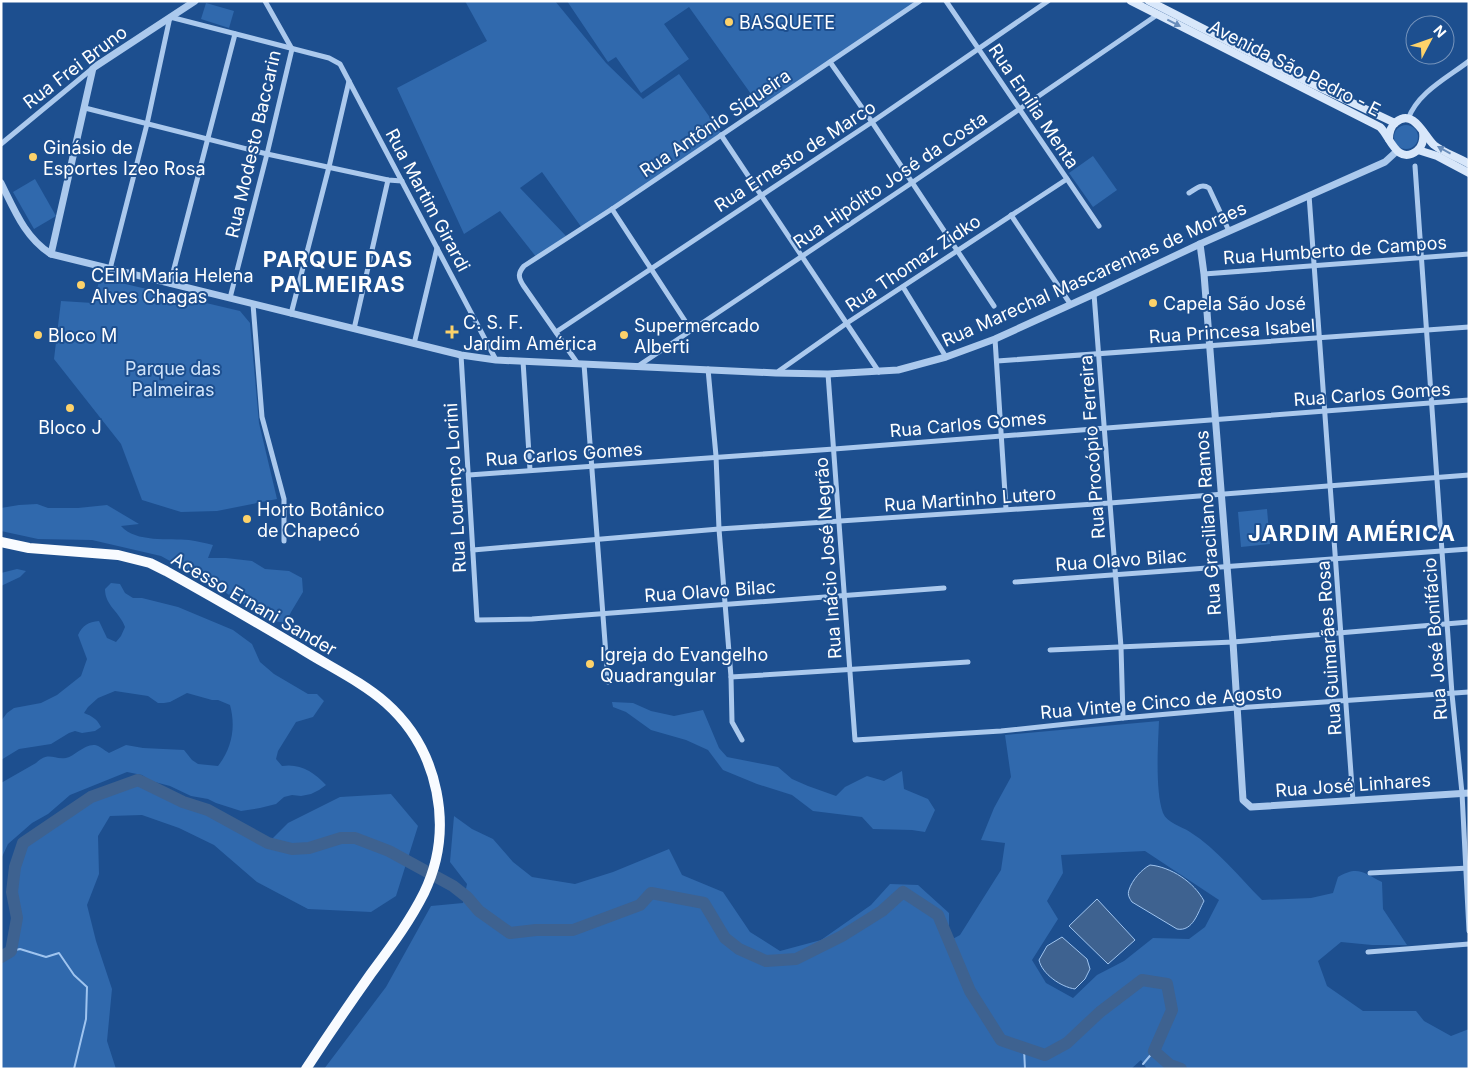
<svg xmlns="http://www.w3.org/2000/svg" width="1470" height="1070" font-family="Inter,sans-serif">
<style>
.green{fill:#3069ad;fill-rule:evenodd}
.water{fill:#3e6290;stroke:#9fc4ef}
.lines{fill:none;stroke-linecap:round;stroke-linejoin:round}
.stream{stroke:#9fc4ef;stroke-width:2}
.river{stroke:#3e6290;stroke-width:12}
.minor{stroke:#abc9ed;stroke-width:5}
.tertiary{stroke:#abc9ed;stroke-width:7}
.secondary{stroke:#d8e7fa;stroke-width:8}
.trunk{stroke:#f8fbff;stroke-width:10}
.oneway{fill:#688cba}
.poi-dot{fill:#fdd26a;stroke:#1d4f8f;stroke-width:2}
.labels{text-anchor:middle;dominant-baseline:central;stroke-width:4;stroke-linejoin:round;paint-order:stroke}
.poi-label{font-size:18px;fill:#fff;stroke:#1d4f8f;text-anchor:start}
.street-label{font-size:18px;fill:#fff;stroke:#1d4f8f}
.park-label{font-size:18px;fill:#d1e4fa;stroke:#1d4f8f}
.district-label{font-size:22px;font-weight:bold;letter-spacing:1px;fill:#fff;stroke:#1d4f8f}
</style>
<rect width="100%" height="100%" fill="#1d4f8f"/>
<g class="green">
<polygon points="465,1 555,1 606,63 643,99 679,74 721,133 582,228 542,172 520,188 566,236 537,258 500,211 464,234 397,88 487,41"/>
<polygon points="567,1 918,1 761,108 689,7 664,24 689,59 641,93 616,57 608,62"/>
<polygon points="206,3 234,11 229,28 201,19"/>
<circle cx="1406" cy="137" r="12"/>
<polygon points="1093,156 1117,190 1093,207 1069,173"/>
<polygon points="35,179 56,216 34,229 13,192"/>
<polygon points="100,278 240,311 250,323 259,423 277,499 217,511 181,512 142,500 121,444 54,359 61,301 93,303"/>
<path d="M37 504 48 508H78L107 505 139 524 121 526C136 543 169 538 189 540 197 541 205 543 213 545L208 558H226L252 561 265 569 289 571 302 578 303 592 291 612 286 623 268 620 217 587 161 556 92 540 38 539 1 531V508L19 505Z"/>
<polygon points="1267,509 1270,544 1241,547 1238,512"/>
<polygon points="17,569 26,571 20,577 1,586 1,573"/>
<path d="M111 583 120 584 125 593 133 598H142L178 607 233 630 252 644 260 662 274 674 308 694H317L324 701 313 717 296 722 278 751 276 759 282 766C300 763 314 772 326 785L319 790 311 794 301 796 292 795 284 797 276 804 260 808 241 811 216 803 208 799 191 796 170 786 151 781 142 775 127 772 70 795 48 814 32 823 8 844 1 859V783L36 763C49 751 53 760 66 758 75 756 84 744 95 745 100 746 104 750 109 753L126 745 143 748 184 750 192 760 198 764 218 766C232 748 236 727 230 705L218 700H212L187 693 170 702 164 703H158L148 696 115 691 98 698 88 707 84 713C92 716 97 719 101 727L95 731 82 733 75 731 69 733 51 744 19 749 1 760V721L7 713 14 708 41 703 57 695 81 676 87 659 78 635C83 625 88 622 99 621L107 638 116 642 121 636 125 627C120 612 105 606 105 589Z"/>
<polygon points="612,702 633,703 651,711 674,716 703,710 719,748 727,757 778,767 792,779 808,786 836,796 845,787 867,776 884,781 902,771 904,789 928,799 935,810 925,832 912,830 873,829 862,817 813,811 792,795 757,784 723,770 708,750 686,740 651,730 626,712 613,707"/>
<path d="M1159 721C1158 745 1155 791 1163 813 1167 823 1181 826 1190 832 1217 849 1239 877 1262 900L1311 898 1333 893 1338 877C1358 865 1364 873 1382 882L1383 909 1407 945H1372L1341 942 1318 961 1327 986 1363 1011H1416L1424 1021 1451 1036 1469 1029V1069H1147L1141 1060 1131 1069H324L386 987 431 906 463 903 467 884 450 862 454 816 472 829 493 839 513 862 532 877 575 884 613 872 669 849 682 875 723 892 750 932 780 951 821 940 871 905 890 884 918 885 949 913V941L960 935 1001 870 1005 843 981 840 994 808 1011 777 1005 735ZM1145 851 1219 900 1205 927 1189 939 1153 938 1124 961 1097 975 1073 998 1046 983 1032 960 1058 919 1047 901 1063 873 1061 855Z"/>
<polygon points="138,780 183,802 208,810 268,843 288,823 340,797 391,794 418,826 396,896 371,912 308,909 257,882 214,845 179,828 142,815 110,816 98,836 99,874 87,905 96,941 112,989 107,1041 116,1069 1,1069 1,957 11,951 17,918 12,892 15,867 23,843 91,797"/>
</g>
<g class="water">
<path d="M1150 865C1171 867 1194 882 1204 901 1198 912 1193 932 1177 929L1132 902C1130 899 1127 895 1129 890 1132 880 1142 869 1150 865Z"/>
<polygon points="1097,899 1135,940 1108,964 1069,926"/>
<path d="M1062 937 1087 959 1090 969 1085 979 1075 989C1061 987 1042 974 1039 960L1047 946Z"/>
</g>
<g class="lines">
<g class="stream">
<polyline points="11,951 20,949 46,957 59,953 74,975 87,987 86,1019 74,1069"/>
<polyline points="1024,1048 1025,1069"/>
<polyline points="1143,1064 1154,1051"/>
</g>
<polyline class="river" points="1,957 11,951 17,918 12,892 15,867 23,843 91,797 138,780 183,802 208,810 268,843 292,849 309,848 341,838 355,838 389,851 453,886 467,897 479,911 510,933 536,930 573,930 640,905 651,893 704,903 725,938 739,949 766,961 796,959 842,936 882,911 903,892 938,915 970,991 1001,1040 1045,1055 1067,1043 1100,1012 1142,980 1167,984 1172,1010 1154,1051 1170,1065 1181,1069"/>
<g class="minor">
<polyline points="946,1 1099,226"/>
<polyline points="830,62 872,122 994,306"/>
<polyline points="85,108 267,154 388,180 402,181"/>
<path d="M1408 119C1418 92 1447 78 1469 61"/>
<polyline points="721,135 879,372"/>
<polyline points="1,144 93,68"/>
<polyline points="1415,166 1452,694 1462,793 1469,931"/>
<path d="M1189 193C1196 189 1201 183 1209 188L1229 231"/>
<polyline points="1309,195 1353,801"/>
<polyline points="612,209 691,330"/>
<polyline points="1011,215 1071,305"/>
<polyline points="110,269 147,124 170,17 329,58 340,64 496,360"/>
<polyline points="1204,274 1469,254"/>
<polyline points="170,284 235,34"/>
<polyline points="903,287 946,357"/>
<polyline points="1094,294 1121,647 1123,718"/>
<polyline points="230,298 267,154 292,49 265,1"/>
<polyline points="253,304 262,417 284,499 284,541"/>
<polyline points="291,314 329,167 349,81"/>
<polyline points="354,329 388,180"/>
<polyline points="556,332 872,122 1048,1"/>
<polyline points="995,339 1006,509"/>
<polyline points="414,344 437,248"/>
<polyline points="461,355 477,620 532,619 944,588"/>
<polyline points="523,361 530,470"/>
<polyline points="997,361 1469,327"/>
<path d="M578 364 523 285C518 277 518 273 524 266L612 209 920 1"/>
<polyline points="584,364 608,682"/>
<polyline points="638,366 913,182 1157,15"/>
<polyline points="708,369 716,456 719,529 731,677 732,722 742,740"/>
<polyline points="776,373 847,323 1067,179"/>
<polyline points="828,374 855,740 1001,731 1123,718 1236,708 1469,692"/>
<polyline points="469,475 834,449 1469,400"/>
<polyline points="473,550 719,529 1110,503 1469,475"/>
<polyline points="1015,582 1469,549"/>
<polyline points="1050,650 1233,642 1469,622"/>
<polyline points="731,677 968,662"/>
<polyline points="1370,873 1469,868"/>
<polyline points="1368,952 1469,944"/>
</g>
<g class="tertiary">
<path d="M1 183C14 209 25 238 51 254L461 355 496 360 776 373 828 374 898 370 946 357 995 339 1094 294 1200 244 1376 166 1385 162 1397 151"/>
<polyline points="1200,244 1204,274 1233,642 1243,800 1251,807 1469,793"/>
<polyline points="51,254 93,68 195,1"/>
</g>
<g class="secondary">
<path d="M1131 1 1380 127C1390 136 1397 167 1418 150 1423 145 1424 139 1423 132"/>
<polyline points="1149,1 1306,81 1395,123"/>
<path d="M1389 139C1389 133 1390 127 1396 122 1414 108 1424 136 1434 145 1444 153 1458 157 1469 164"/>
<polyline points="1418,150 1437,156 1469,173"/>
</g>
<path class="trunk" d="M1 542 29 548 118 555 150 563 166 571C211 596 256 622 300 648 328 666 361 681 386 703 439 750 455 829 424 893 409 923 389 949 370 975 348 1006 327 1037 306 1069"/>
</g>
<defs><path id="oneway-solid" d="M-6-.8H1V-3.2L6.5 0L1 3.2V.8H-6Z" transform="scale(1.25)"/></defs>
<g class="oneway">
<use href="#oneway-solid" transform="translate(1174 23) rotate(27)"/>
<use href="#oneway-solid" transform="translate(1444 150) rotate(-151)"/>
</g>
<g class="poi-dot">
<circle cx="729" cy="22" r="5"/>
<circle cx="33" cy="157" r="5"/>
<circle cx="81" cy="285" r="5"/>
<circle cx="1153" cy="303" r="5"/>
<path d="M449.5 324.5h5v5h5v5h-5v5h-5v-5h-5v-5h5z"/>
<circle cx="38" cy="335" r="5"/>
<circle cx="624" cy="335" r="5"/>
<circle cx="70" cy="408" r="5"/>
<circle cx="247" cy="519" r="5"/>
<circle cx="590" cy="664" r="5"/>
</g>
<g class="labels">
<g class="poi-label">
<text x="739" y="22">BASQUETE</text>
<text x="43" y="147">Ginásio de<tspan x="43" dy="21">Esportes Izeo Rosa</tspan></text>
<text x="91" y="275">CEIM Maria Helena<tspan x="91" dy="21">Alves Chagas</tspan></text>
<text x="1163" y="303">Capela São José</text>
<text x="463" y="322">C. S. F.<tspan x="463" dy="21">Jardim América</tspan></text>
<text x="634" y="325">Supermercado<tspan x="634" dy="21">Alberti</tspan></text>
<text x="48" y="335">Bloco M</text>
<text x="70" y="427" text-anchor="middle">Bloco J</text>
<text x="257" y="509">Horto Botânico<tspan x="257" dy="21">de Chapecó</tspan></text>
<text x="600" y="654">Igreja do Evangelho<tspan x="600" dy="21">Quadrangular</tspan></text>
</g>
<g class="street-label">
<text transform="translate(75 67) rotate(-37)">Rua Frei Bruno</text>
<text transform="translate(1295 68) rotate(27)">Avenida São Pedro - E</text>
<text transform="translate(1034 106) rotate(56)">Rua Emília Menta</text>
<text transform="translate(715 123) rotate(-34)">Rua Antônio Siqueira</text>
<text transform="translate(253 144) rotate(-77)">Rua Modesto Baccarin</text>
<text transform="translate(795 156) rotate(-33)">Rua Ernesto de Marco</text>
<text transform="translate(890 180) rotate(-34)">Rua Hipólito José da Costa</text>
<text transform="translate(428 200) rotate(62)">Rua Martim Girardi</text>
<text transform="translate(1335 250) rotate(-4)">Rua Humberto de Campos</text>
<text transform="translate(913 263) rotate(-34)">Rua Thomaz Zidko</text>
<text transform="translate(1094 274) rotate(-24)">Rua Marechal Mascarenhas de Moraes</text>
<text transform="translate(1232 331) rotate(-4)">Rua Princesa Isabel</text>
<text transform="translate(1372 394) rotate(-4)">Rua Carlos Gomes</text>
<text transform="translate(968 424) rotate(-5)">Rua Carlos Gomes</text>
<text transform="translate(1092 447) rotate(-94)">Rua Procópio Ferreira</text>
<text transform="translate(564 454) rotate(-4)">Rua Carlos Gomes</text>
<text transform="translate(455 488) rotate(-93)">Rua Lourenço Lorini</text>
<text transform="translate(970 499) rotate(-4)">Rua Martinho Lutero</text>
<text transform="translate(1208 523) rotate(-94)">Rua Graciliano Ramos</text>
<text transform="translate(828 558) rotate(-94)">Rua Inácio José Negrão</text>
<text transform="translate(1121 560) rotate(-4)">Rua Olavo Bilac</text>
<text transform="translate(710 591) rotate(-4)">Rua Olavo Bilac</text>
<text transform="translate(254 604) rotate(30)">Acesso Ernani Sander</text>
<text transform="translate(1435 639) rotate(-94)">Rua José Bonifácio</text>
<text transform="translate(1329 648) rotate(-94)">Rua Guimarães Rosa</text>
<text transform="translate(1161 702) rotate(-5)">Rua Vinte e Cinco de Agosto</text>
<text transform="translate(1353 785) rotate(-4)">Rua José Linhares</text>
</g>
<g class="park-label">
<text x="173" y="368">Parque das<tspan x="173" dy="21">Palmeiras</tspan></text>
</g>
<g class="district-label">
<text x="338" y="259">PARQUE DAS<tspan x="338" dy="25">PALMEIRAS</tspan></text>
<text x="1352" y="533">JARDIM AMÉRICA</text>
</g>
</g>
<rect width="1470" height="1070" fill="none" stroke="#ffffff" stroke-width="5"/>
<g transform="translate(1430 40) rotate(49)"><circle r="24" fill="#1d4f8f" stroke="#7795bc"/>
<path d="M0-4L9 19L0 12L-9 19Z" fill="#fdd26a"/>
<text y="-8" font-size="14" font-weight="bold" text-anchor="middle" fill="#ffffff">N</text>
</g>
</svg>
